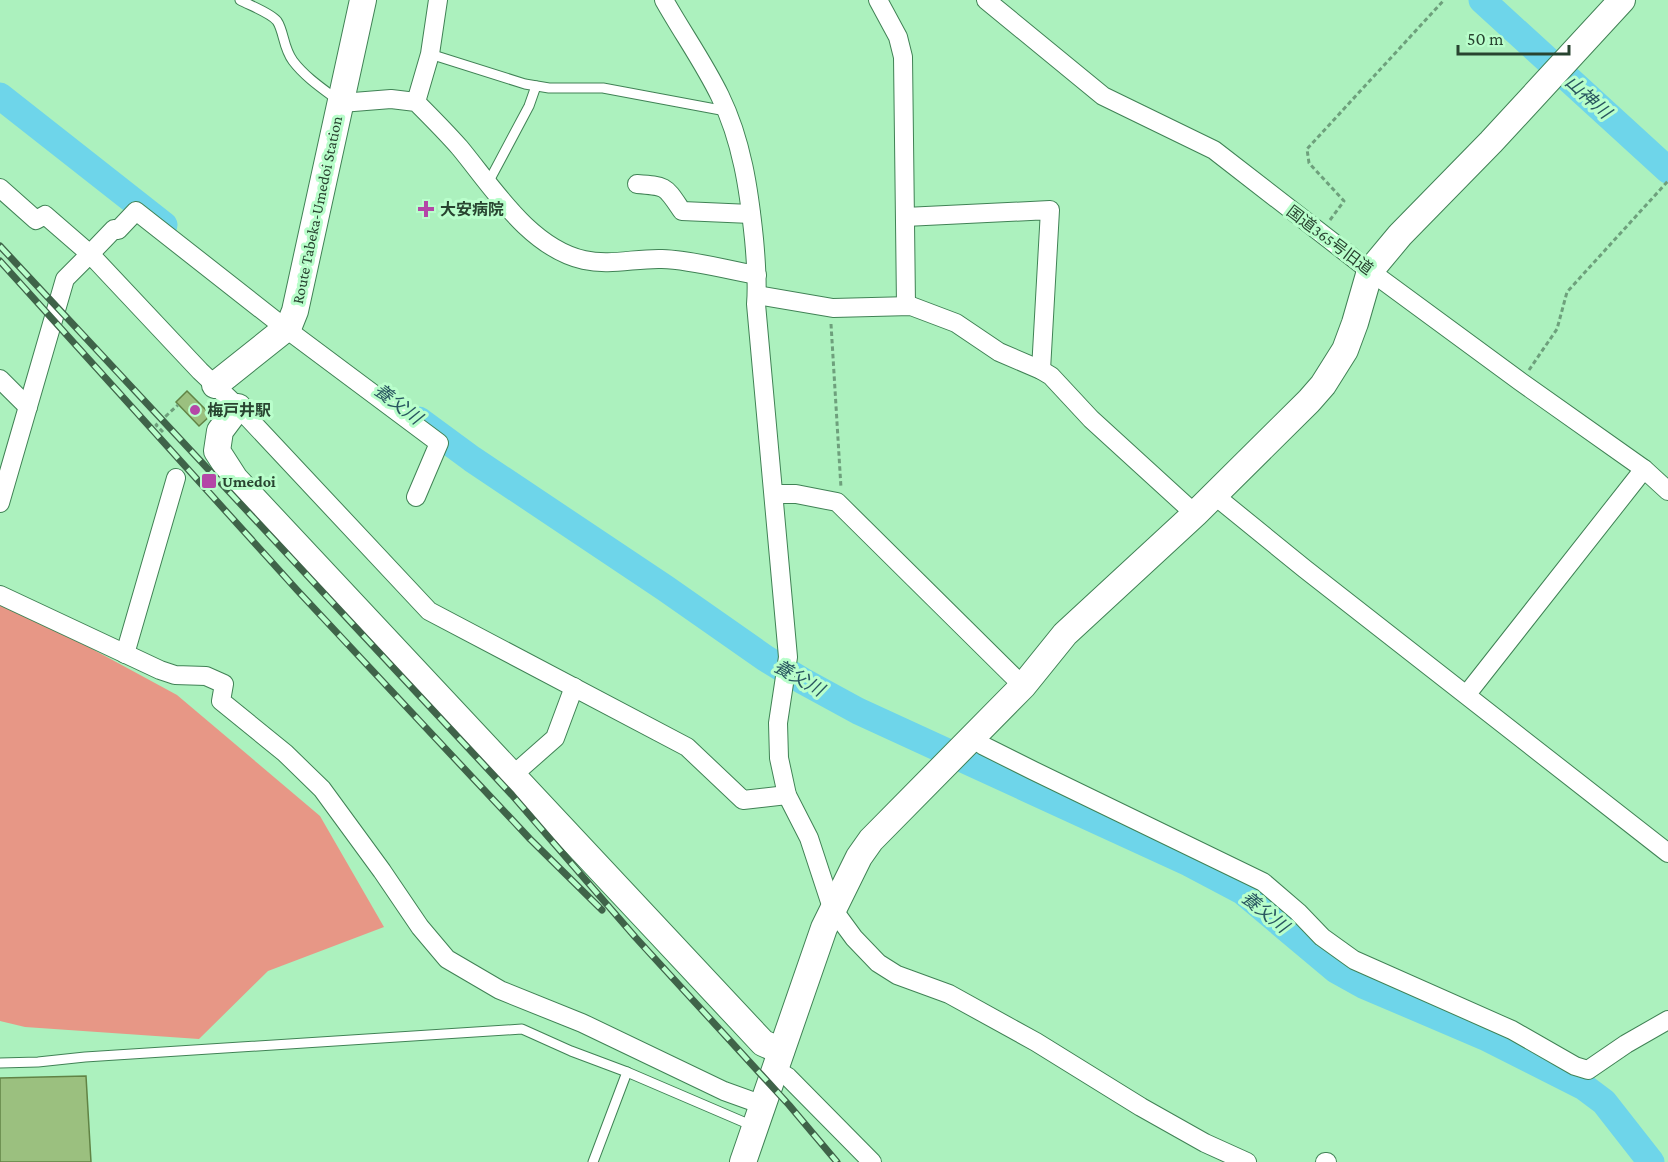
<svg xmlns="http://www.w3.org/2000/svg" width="1668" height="1162" font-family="'Crimson Pro','Noto Sans JP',serif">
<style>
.forest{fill:#e79786}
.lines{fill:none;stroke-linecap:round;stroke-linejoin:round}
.river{stroke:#6ed5ea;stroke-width:27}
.building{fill:#9bc07f;stroke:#618345;stroke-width:1.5}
.lane-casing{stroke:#408255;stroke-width:11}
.street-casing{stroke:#408255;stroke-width:20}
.secondary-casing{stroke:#408255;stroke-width:28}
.path{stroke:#6ea07c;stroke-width:3;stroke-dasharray:4.5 3;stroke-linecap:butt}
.lane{stroke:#fff;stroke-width:9}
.street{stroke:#fff;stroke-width:18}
.secondary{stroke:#fff;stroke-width:26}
.rail-casing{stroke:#3f6349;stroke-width:7}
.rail{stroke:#b9fecb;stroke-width:4.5;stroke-dasharray:14;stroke-linecap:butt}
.poi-dot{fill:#b447a7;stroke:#b9fecb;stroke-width:2}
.labels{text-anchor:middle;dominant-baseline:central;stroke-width:6;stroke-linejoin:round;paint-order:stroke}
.poi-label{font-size:16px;font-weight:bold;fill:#284430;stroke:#b9fecb;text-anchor:start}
.street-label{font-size:16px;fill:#284430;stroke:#b9fecb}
.water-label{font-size:18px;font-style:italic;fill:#295760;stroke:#b9fecb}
</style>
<rect width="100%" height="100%" fill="#acf1be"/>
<polygon class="forest" points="0,599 177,695 320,816 384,927 268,971 199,1039 25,1027 0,1021"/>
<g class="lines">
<g class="river">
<polyline points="1482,0 1668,170"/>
<polyline points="0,96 164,225"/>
<polyline points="419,420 472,459 665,588 765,658 803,681 858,711 1189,863 1242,891 1336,970 1363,985 1485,1037 1584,1087 1604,1102 1651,1162"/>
</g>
</g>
<g class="building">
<polygon points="187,391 211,415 199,426 176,402"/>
<polygon points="86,1076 91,1162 0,1162 0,1078"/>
</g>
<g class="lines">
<g class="lane-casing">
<g id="lane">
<path d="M240 0C249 5 271 13 277 21 284 31 283 48 293 61 305 77 323 89 339 101"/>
<polyline points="430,54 525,84 549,88 603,88 726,111"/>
<polyline points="488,183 529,106 536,86"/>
<polyline points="0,1063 38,1062 85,1057 522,1029 571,1051 627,1072 753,1126"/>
<polyline points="593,1162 627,1072"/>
</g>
</g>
<g class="street-casing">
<g id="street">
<path d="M664 0C682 32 704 63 720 96 742 141 749 190 754 239 756 261 758 282 756 304L788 657 778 723 779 758 787 795 809 838 832 908 854 938 878 963 897 975 949 994 1036 1042 1141 1107 1205 1143 1247 1162"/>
<polyline points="878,0 898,37 903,57 906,305"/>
<polyline points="986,0 1103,96 1214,150 1370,271 1521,382 1644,469 1668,491"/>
<polyline points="416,102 430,54 438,0"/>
<path d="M341 103 391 99 416 102C431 117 446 132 460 148 493 188 530 248 584 260 610 266 636 258 662 259 694 260 726 270 757 275"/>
<path d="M637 184C667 186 665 186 682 211L751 214"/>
<polyline points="0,188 36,220 45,215 90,254 114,229 118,230 136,211 285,328 439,443 416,497"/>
<polyline points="905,217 1050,210 1041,370"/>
<polyline points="757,295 833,308 911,306 956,323 999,352 1041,370 1051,376 1091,419 1195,514"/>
<polyline points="0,379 28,407"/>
<polyline points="774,494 796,494 837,502 1023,686"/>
<polyline points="1214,495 1305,569 1668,853"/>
<polyline points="0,503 65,279 90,254 200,371 238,407 429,611 687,747 743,800 787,795"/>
<polyline points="0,595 160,670 175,675 206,676 224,684 221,701 285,753 322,789 382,871 420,927 447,959 500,990 582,1023 724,1091 763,1105"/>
<polyline points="125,654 176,478"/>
<polyline points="1467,694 1644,469"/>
<polyline points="971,737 984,746 1034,771 1263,882 1298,912 1322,937 1354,960 1512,1030 1575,1066 1588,1070 1626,1044 1668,1020"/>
<polyline points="513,775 555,738 574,687"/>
<polyline points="775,1069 788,1077 872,1162"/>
<polyline points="1325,1162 1327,1162"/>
</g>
</g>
<g class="secondary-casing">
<g id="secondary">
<polyline points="215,385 289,326 295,311 363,0"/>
<polyline points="238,407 220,431 217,451 235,479 763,1043 781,1051"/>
<polyline points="743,1162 824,928 859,857 871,840 1023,686 1065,634 1195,514 1309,401 1323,385 1345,350 1355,323 1370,271 1400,235 1491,142 1622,0"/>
</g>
</g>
<g class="path">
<polyline points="1330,220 1344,201 1309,163 1307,149 1444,0"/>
<polyline points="831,324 841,488"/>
<polyline points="1529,370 1557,329 1567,292 1668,181"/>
<polyline points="163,432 156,425 178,405"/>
</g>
<use href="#lane" class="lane"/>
<use href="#street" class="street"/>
<use href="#secondary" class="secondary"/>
<g class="rail-casing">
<g id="rail">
<polyline points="0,246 512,795 636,938 789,1105 837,1162"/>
<polyline points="0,261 297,590 530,839 602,910"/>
</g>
</g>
<use href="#rail" class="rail"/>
</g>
<g class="poi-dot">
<path d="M423 200h6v6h6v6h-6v6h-6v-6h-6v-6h6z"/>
<circle cx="195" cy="410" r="6"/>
<rect x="201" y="473" width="16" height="16" rx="3"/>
</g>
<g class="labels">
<g class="poi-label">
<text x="440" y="209">大安病院</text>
<text x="207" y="410">梅戸井駅</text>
<text x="222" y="481">Umedoi</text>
</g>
<g class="street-label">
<text transform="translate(317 210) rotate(-78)">Route Tabeka-Umedoi Station</text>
<text transform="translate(1330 240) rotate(37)">国道365号旧道</text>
</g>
<g class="water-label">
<text transform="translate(1588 97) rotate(42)">山神川</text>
<text transform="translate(398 404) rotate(37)">養父川</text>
<text transform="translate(799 678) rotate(30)">養父川</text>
<text transform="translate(1265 912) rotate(39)">養父川</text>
</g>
</g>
<path d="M1458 45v9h111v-9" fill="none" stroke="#284430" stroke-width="3"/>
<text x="1467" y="45" font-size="18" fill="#284430" stroke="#b9fecb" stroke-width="4.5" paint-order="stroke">50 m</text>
</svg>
